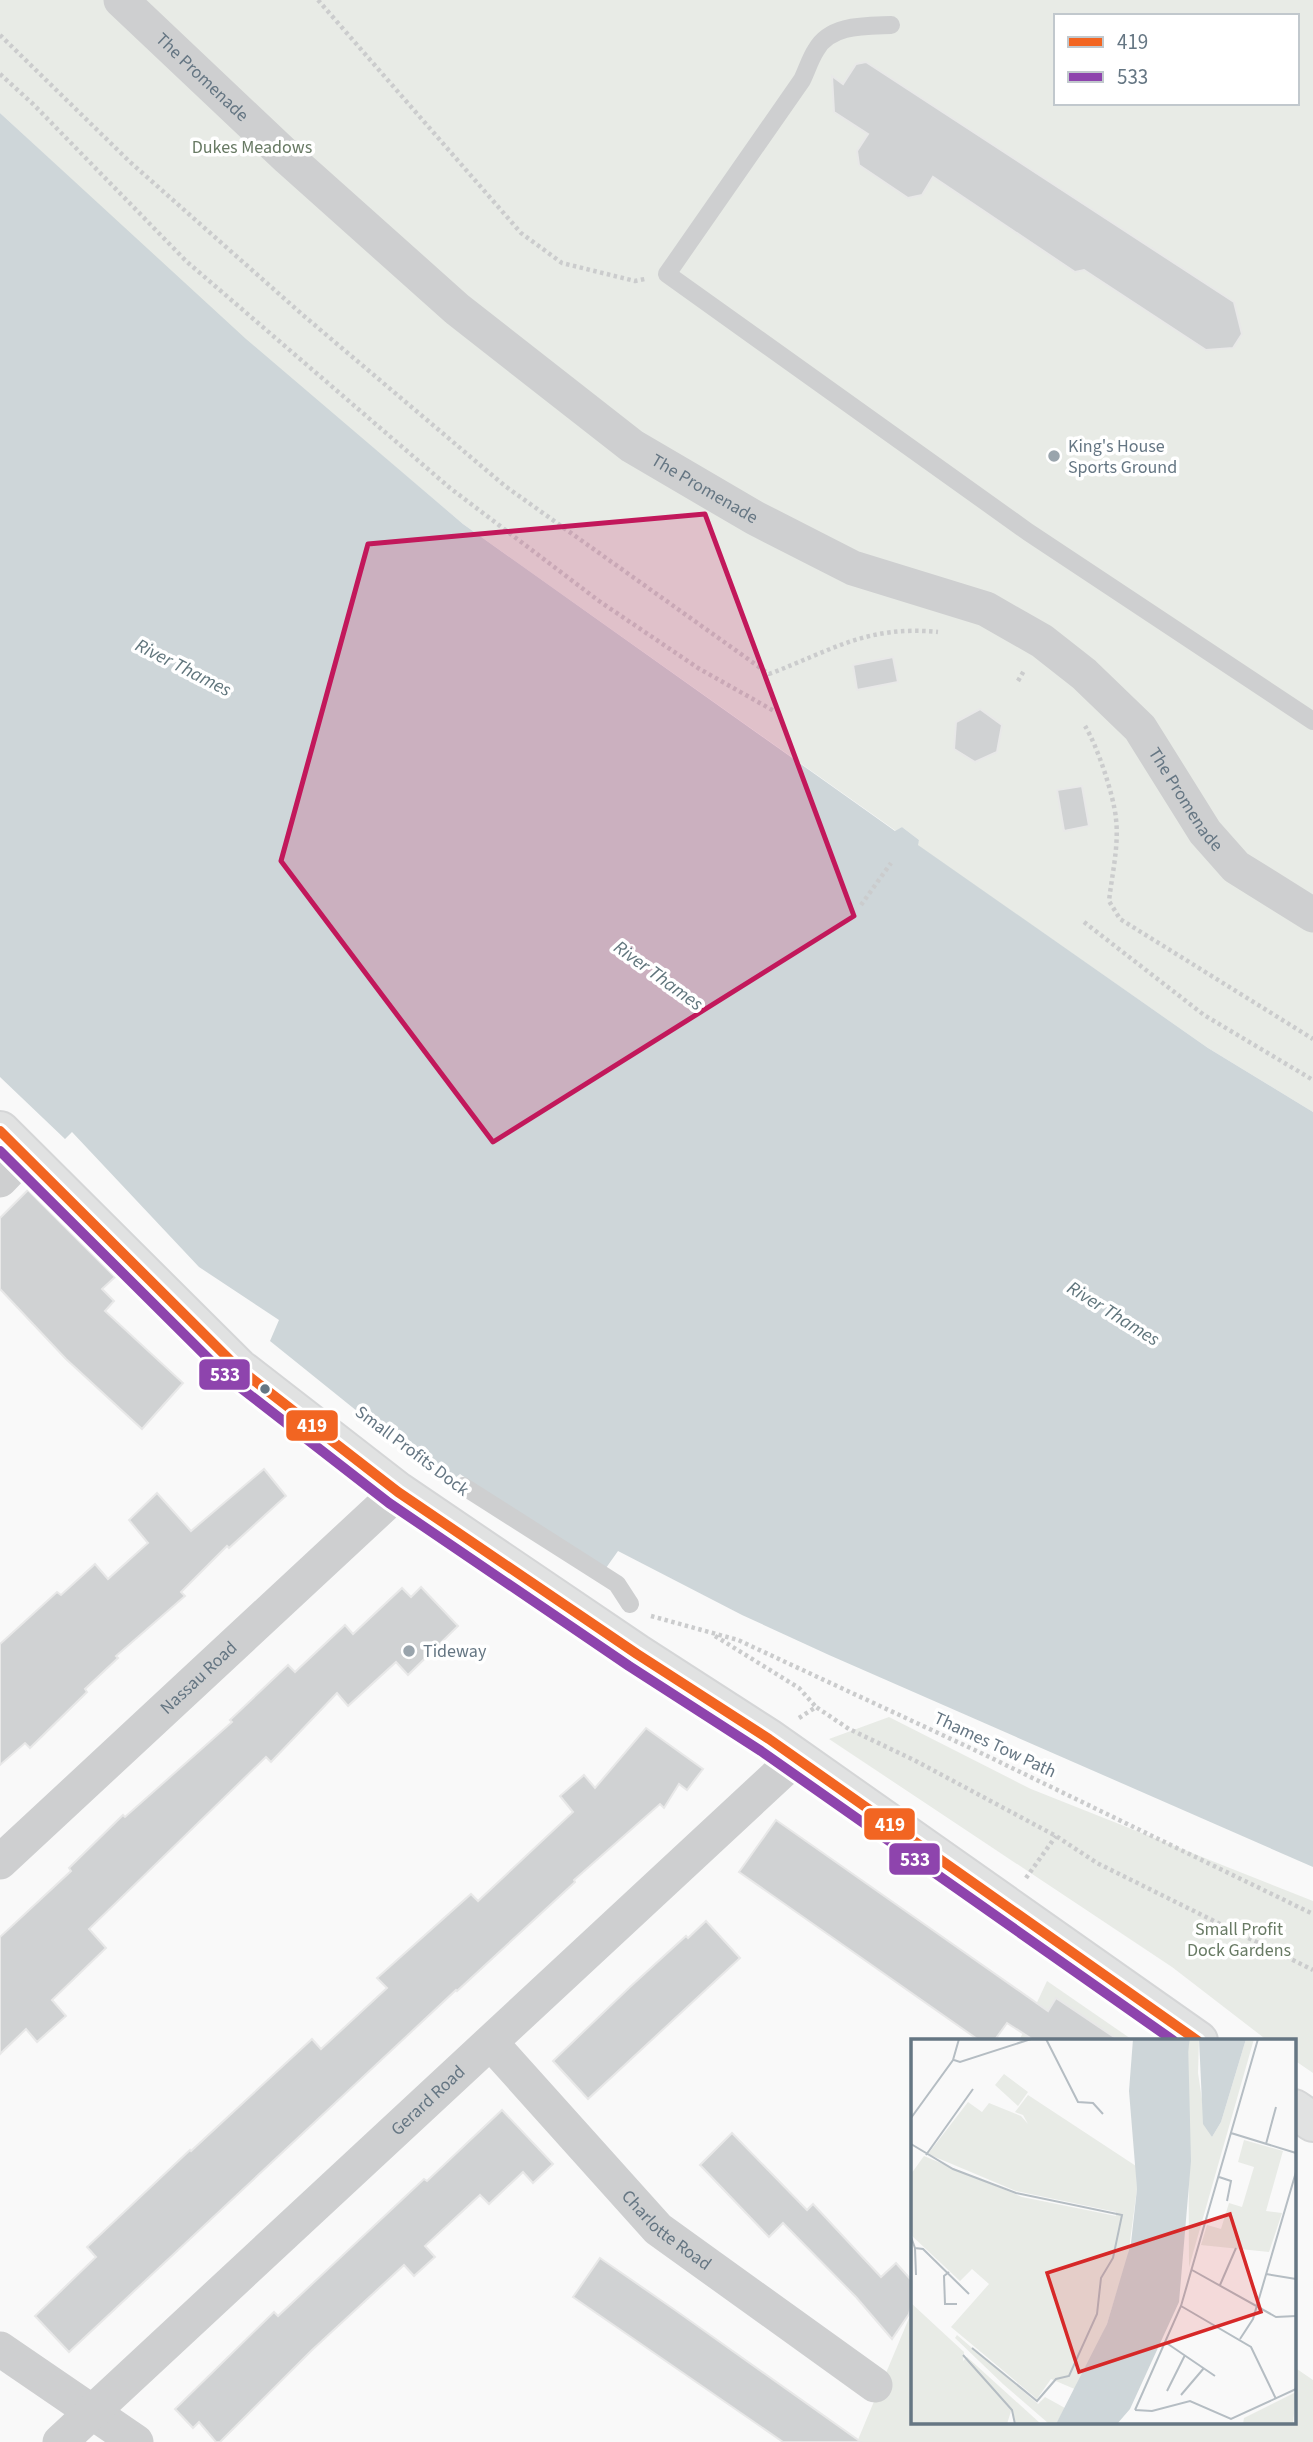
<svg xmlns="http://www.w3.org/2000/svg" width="1313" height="2442" font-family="'Source Sans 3',sans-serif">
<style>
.green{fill:#e8ebe6;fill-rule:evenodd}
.water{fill:#ced6d9}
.building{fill:#d0d2d3;stroke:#e8e8e8;stroke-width:2}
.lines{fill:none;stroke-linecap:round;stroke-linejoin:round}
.secondary-casing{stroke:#d5d6d7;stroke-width:42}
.path{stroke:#cbcccd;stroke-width:4.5;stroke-dasharray:3.5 3.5;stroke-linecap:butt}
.service{stroke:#cecfd0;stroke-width:18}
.minor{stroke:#cecfd0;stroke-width:35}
.secondary{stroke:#e1e2e2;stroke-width:38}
.bus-1-casing{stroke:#fff;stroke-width:16}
.bus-2-casing{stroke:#fff;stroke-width:16}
.bus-1{stroke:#f26522;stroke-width:10}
.bus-2{stroke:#8e44ad;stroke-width:10}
.marked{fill:#c2185b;fill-opacity:0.2;stroke:#c2185b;stroke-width:5;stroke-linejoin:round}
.poi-dot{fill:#99a4ac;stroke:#fff;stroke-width:2.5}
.bus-dot{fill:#657683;stroke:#fff;stroke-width:2.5}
.labels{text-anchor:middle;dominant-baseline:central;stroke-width:7;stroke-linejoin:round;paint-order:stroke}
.street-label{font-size:18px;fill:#657683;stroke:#fff}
.park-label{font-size:18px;fill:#687a64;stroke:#fff}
.poi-label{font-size:18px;fill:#657683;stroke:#fff;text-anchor:start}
.water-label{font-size:19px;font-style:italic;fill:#60757c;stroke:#fff}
.inset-river{fill:none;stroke:#ced6d9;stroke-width:3.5}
.inset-road{fill:none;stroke:#b5bdc3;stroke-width:2}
.view{fill:#d62828;fill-opacity:0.15;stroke:#d62828;stroke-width:3.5}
.inset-edge{fill:none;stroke:#657683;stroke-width:3.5}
.line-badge{stroke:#fff;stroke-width:2.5}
.badge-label{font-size:19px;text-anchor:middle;font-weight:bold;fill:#fff}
</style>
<rect width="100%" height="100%" fill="#f9f9f9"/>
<g class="green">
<path d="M0 0H1313V1112L1208 1048 917 845 919 840 902 827 896 831 463 524 237 333 0 113ZM1056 16H1297V103H1056Z"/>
<polygon points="889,1717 1031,1789 1313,1901 1313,2073 1294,2060 1294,2041 1268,2041 1172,1967 829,1739"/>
<polygon points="1047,1981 1134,2041 1019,2041"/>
<polygon points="912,2311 912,2423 1294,2423 1294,2367 1313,2380 1313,2442 857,2442"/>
</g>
<polygon class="water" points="0,113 246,339 463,524 895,831 902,827 919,840 918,845 1208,1048 1313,1112 1313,1867 829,1655 742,1615 618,1551 606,1568 562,1543 460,1474 450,1482 419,1461 270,1341 279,1320 199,1267 72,1132 65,1139 0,1077"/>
<g class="building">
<polygon points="866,62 1234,302 1242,334 1233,348 1206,350 1084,270 1075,272 933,177 922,195 908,198 859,165 857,151 868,134 834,112 832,76 843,84 856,64"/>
<polygon points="893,657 898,682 857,690 853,665"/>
<polygon points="980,709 1002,725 997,752 975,762 954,749 956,722"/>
<polygon points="1082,786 1089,826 1064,831 1057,790"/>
<polygon points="28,1190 115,1277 102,1289 114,1301 105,1311 183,1383 142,1429 66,1359 0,1289 0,1218"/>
<polygon points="264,1469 286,1496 229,1548 227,1546 181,1592 185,1596 116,1656 118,1658 85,1689 87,1692 30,1748 25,1743 0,1765 0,1644 57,1592 61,1595 95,1564 108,1579 148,1543 129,1520 157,1493 191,1531"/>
<polygon points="421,1587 458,1626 408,1675 396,1662 348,1706 337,1693 271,1762 266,1757 89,1929 106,1948 52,2000 66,2016 37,2042 26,2029 0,2054 0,1937 71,1871 69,1868 123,1815 125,1817 232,1722 230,1720 288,1665 295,1672 345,1625 353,1634 402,1588 411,1597"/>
<polygon points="646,1728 703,1769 687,1790 679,1784 664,1808 660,1804 574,1880 575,1882 457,1991 456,1990 69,2352 35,2316 96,2257 87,2247 190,2150 191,2151 312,2039 321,2049 387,1988 377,1978 471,1894 478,1901 573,1812 560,1796 584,1775 595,1788"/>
<polygon points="776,1820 1048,2011 1056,1998 1120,2041 1035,2041 1007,2023 994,2041 980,2041 739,1872"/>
<polygon points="706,1921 740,1958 588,2099 553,2061 630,1987 686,1936 688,1938"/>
<polygon points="502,2110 553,2164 533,2183 523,2172 489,2204 480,2195 425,2246 435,2257 414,2276 404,2265 311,2351 220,2442 216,2442 199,2422 193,2428 175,2409 274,2312 278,2316 424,2179 427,2181"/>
<polygon points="732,2133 807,2210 813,2204 881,2277 896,2263 912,2281 912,2303 909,2314 892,2339 856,2297 783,2223 769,2237 700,2165"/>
<polygon points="600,2258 675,2310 861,2442 783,2442 573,2297"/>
</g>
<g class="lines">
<g class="secondary-casing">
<g id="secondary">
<polyline points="0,1131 238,1368 398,1492 637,1654 769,1739 1198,2041"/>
<polyline points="1294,2109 1313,2122"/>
</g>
</g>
<g class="path">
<polyline points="318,0 521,233 562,263 635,281 645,279"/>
<path d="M0 35 130 162 304 316 505 486 769 674C833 650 867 625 938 632"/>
<polyline points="0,74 33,104 186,261 450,488 599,601 698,668 774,711"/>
<polyline points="1018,681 1025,669"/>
<path d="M1085 726C1097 745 1114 796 1116 819 1119 846 1112 874 1109 901L1120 919 1313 1039"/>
<polyline points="861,905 891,863"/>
<polyline points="1084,922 1204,1015 1313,1080"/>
<polyline points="651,1616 738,1640 979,1752 1313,1914"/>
<polyline points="715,1636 799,1688 816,1707"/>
<polyline points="799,1718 816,1707 849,1729 914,1760 1056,1836 1097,1863 1313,1970"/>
<polyline points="1026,1878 1056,1836"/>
</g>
<g class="service">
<path d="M891 25C866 26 830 24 816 50 810 59 807 70 802 80L667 274 1028 532 1313 721"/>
<polyline points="463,1486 617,1584 630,1604"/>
</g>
<g class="minor">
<path id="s1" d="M121 0 288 158 457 309 632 446 755 518 853 568 986 609 1042 641 1084 674 1140 728 1205 832 1236 867 1313 915"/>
<polyline points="0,1180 24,1155"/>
<path id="s2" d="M0 1862 398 1492"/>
<path id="s3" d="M491 2043 658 2229 875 2385"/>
<polyline points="0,2349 136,2442"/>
<path id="s4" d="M60 2442 795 1759"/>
</g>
<use href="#secondary" class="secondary"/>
<g class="bus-1-casing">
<polyline id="bus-1" points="0,1131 238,1368 398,1492 637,1654 769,1739 1198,2041"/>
</g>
<g class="bus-2-casing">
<polyline id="bus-2" points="0,1151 228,1378 389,1503 629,1666 761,1751 1174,2041"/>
</g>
<use href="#bus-1" class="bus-1"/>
<use href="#bus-2" class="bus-2"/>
</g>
<path class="marked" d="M705 514 854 916 493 1142 281 861 368 544Z"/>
<g class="poi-dot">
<circle cx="1054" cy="456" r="7"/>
<circle cx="409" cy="1651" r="7"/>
</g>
<circle class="bus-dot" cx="265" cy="1389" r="6"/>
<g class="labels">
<g class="street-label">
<text stroke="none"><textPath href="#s1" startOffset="112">The Promenade</textPath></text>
<text stroke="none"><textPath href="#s1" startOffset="763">The Promenade</textPath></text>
<text stroke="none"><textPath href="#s1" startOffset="1351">The Promenade</textPath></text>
<text transform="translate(412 1451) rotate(37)">Small Profits Dock</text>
<text stroke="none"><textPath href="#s2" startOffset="271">Nassau Road</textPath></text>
<text transform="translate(995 1745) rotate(25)">Thames Tow Path</text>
<text stroke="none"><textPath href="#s4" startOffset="502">Gerard Road</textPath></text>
<text stroke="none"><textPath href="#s3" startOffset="257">Charlotte Road</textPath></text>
</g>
<g class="park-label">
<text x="252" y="147">Dukes Meadows</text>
<text x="1239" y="1929">Small Profit<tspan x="1239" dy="21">Dock Gardens</tspan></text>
</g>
<g class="poi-label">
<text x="1068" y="446">King's House<tspan x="1068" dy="21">Sports Ground</tspan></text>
<text x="423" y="1651">Tideway</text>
</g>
<g class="water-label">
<text transform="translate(183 668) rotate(27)">River Thames</text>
<text transform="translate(658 976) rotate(36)">River Thames</text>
<text transform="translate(1113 1314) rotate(32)">River Thames</text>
</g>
</g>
<g transform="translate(911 2039)">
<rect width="385" height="385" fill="#f9f9f9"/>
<path d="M277 0H288L287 34 295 87 301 98 310 83 335 0H343L278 228ZM93 35 117 53 107 67 84 46ZM117 56 225 127 226 150 217 217 196 285 166 351 140 340 126 360 40 288 78 245 61 230 49 242 0 196V135L13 117 111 158 205 177V173L105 152 17 115 57 63 71 73 78 64 110 77 117 85 112 76 104 73ZM333 101 372 112 355 172 371 174 358 213 290 206 296 186 310 190 318 164 331 168 343 128 327 123ZM0 264 53 313 52 322 56 318 130 385H105L101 369 96 385H0ZM46 296 127 365 134 358 154 369 145 385 137 384 92 345 44 299ZM385 353 382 385H332L333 379Z" fill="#e8ebe6"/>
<path d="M222 0H277L280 122 268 263 219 370 206 385H145L196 285 220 204 226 150 218 52ZM288 0H335L310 83 301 98 292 85Z" fill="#ced6d9"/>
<path class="inset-river" d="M272 37 277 0"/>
<path class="inset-road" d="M135 0 167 63 182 64 192 75M43 21 49 23 120 0M0 79 42 21 48 0M320 94 385 114M0 105 42 130 105 154 211 176 202 219 190 239 186 275 158 337 145 340 126 362 61 309M355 105 365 68M15 116 62 50M308 138 320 142 316 162M0 198 4 209 12 210 58 255M4 209 5 236M281 231 365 278 385 277M38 233 33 237 34 265H46M355 235 385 240M309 246 325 209M270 267 340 308 365 360M329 300 342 280 385 133M254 303 304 337M52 316 101 371 104 385M256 352 274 316M270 356 293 329M224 371 270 267 347 0M224 371 241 372 279 362 320 380 385 350"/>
<path class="view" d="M319 175 350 273 168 333 136 234Z"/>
<rect width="385" height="385" class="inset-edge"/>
</g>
<g class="line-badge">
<rect x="198" y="1358" width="53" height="33" rx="7" fill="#8e44ad"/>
<rect x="285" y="1409" width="54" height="33" rx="7" fill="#f26522"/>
<rect x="863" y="1807" width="53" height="34" rx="7" fill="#f26522"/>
<rect x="888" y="1842" width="53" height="34" rx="7" fill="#8e44ad"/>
</g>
<g class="badge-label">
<text x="225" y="1381">533</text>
<text x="312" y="1432">419</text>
<text x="890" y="1831">419</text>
<text x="915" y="1866">533</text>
</g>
<rect x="1054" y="14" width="245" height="91" fill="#ffffff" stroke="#c1c8cd" stroke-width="2"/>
<rect x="1068" y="37" width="35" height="10" fill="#f26522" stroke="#c1c8cd" stroke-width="2"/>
<text x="1117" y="49" font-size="21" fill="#657683">419</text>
<rect x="1068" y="72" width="35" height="10" fill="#8e44ad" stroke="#c1c8cd" stroke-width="2"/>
<text x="1117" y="84" font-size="21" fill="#657683">533</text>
</svg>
